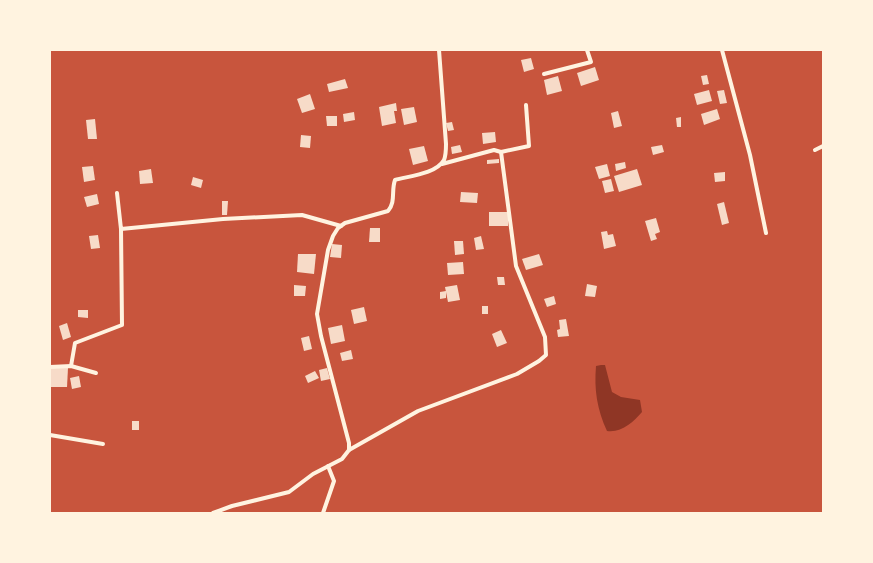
<svg xmlns="http://www.w3.org/2000/svg" width="873" height="563" font-family="'Public Sans',sans-serif">
<style>
.water{fill:#8f3625}
.building{fill:#f7dbc8}
.lines{fill:none;stroke-linecap:round;stroke-linejoin:round}
.minor{stroke:#fff3e0;stroke-width:4}
</style>
<rect width="100%" height="100%" fill="#c8553d"/>
<path class="water" d="M601 365H605L612 392 621 397 640 400 642 412C633 422 622 433 607 431 597 409 594 390 596 366Z"/>
<g class="building">
<polygon points="531,58 534,69 524,72 521,60"/>
<polygon points="595,67 599,80 581,86 577,73"/>
<polygon points="707,75 709,84 703,85 701,76"/>
<polygon points="558,76 562,91 547,95 544,80"/>
<polygon points="345,79 348,88 329,92 327,84"/>
<polygon points="709,90 712,101 697,105 694,94"/>
<polygon points="724,90 727,103 720,104 717,91"/>
<polygon points="310,94 315,109 302,113 297,99"/>
<polygon points="396,103 397,111 394,111 396,123 382,126 379,107"/>
<polygon points="414,107 417,122 404,125 401,109"/>
<polygon points="717,109 720,119 704,125 701,114"/>
<polygon points="618,111 622,126 614,128 611,113"/>
<polygon points="354,112 355,120 344,122 343,114"/>
<polygon points="326,116 337,116 337,126 327,126"/>
<polygon points="681,117 681,127 677,127 676,118"/>
<polygon points="95,119 97,139 88,139 86,120"/>
<polygon points="452,122 454,130 448,131 446,123"/>
<polygon points="495,132 496,142 483,144 482,133"/>
<polygon points="301,135 311,136 310,148 300,147"/>
<polygon points="460,145 462,152 452,154 451,147"/>
<polygon points="662,145 664,152 653,155 651,147"/>
<polygon points="424,146 428,161 413,165 409,149"/>
<polygon points="499,159 499,163 487,164 487,160"/>
<polygon points="625,162 626,168 616,171 615,164"/>
<polygon points="607,164 610,176 599,179 595,167"/>
<polygon points="93,166 95,180 84,182 82,167"/>
<polygon points="151,169 153,183 140,184 139,171"/>
<polygon points="637,169 642,185 619,192 614,176"/>
<polygon points="725,172 725,181 715,182 714,173"/>
<polygon points="193,177 203,180 201,188 191,185"/>
<polygon points="611,179 614,191 605,193 602,181"/>
<polygon points="461,192 478,193 477,203 460,202"/>
<polygon points="97,194 99,204 87,207 84,197"/>
<polygon points="222,201 228,201 227,215 222,215"/>
<polygon points="724,202 729,223 722,225 717,204"/>
<rect x="489" y="212" width="19" height="14"/>
<polygon points="656,218 660,232 655,234 657,239 651,241 645,221"/>
<polygon points="370,228 380,228 380,242 369,242"/>
<polygon points="607,231 608,235 613,234 616,246 604,249 601,232"/>
<polygon points="98,235 100,248 91,249 89,236"/>
<polygon points="481,236 484,249 476,250 474,238"/>
<polygon points="454,241 463,241 464,254 455,255"/>
<polygon points="332,244 342,245 341,258 330,257"/>
<polygon points="298,254 316,254 314,274 297,272"/>
<polygon points="539,254 543,265 526,270 522,259"/>
<polygon points="463,262 464,274 448,275 447,263"/>
<polygon points="497,277 504,277 505,285 498,285"/>
<polygon points="587,284 597,286 595,297 585,296"/>
<polygon points="294,285 306,286 305,296 294,296"/>
<polygon points="457,285 460,300 448,302 445,287"/>
<polygon points="446,291 446,298 440,299 440,292"/>
<polygon points="554,296 556,304 547,307 544,299"/>
<rect x="482" y="306" width="6" height="8"/>
<polygon points="364,307 367,321 354,324 351,310"/>
<polygon points="78,310 88,310 88,318 78,317"/>
<polygon points="566,319 569,336 558,337 557,330 560,329 559,320"/>
<polygon points="67,323 71,337 63,340 59,326"/>
<polygon points="342,325 345,341 331,344 328,328"/>
<polygon points="501,330 507,343 497,347 492,334"/>
<polygon points="309,336 312,349 304,351 301,338"/>
<polygon points="351,350 353,359 342,361 340,353"/>
<polygon points="50,367 68,368 67,387 50,387"/>
<polygon points="327,368 330,379 321,381 319,370"/>
<polygon points="315,371 319,378 308,383 305,376"/>
<polygon points="79,376 81,387 72,389 70,378"/>
<rect x="132" y="421" width="7" height="9"/>
</g>
<g class="lines">
<g class="minor">
<polyline points="722,50 750,155 766,233"/>
<polyline points="544,74 591,62 587,50"/>
<polyline points="815,150 823,146"/>
<polyline points="501,152 529,146 526,105"/>
<polyline points="117,193 121,229 223,219 302,215 341,226"/>
<polyline points="71,366 75,343 122,325 121,229"/>
<polyline points="50,367 71,366 96,373"/>
<polyline points="50,435 103,444"/>
<polyline points="349,450 418,411 517,374 539,361 546,355 545,337 516,266 501,152 494,150 442,164"/>
<path d="M213 513 232 506 289 492 313 474 342 459 349 450V443L321 336 317 314 328 250 333 236 338 228 345 223 388 211C396 202 391 191 395 180 409 176 436 174 444 160 446 155 446 150 446 144L439 50"/>
<polyline points="323,513 334,481 328,466"/>
</g>
</g>
<rect width="873" height="563" fill="none" stroke="#fff3e0" stroke-width="102"/>
</svg>
